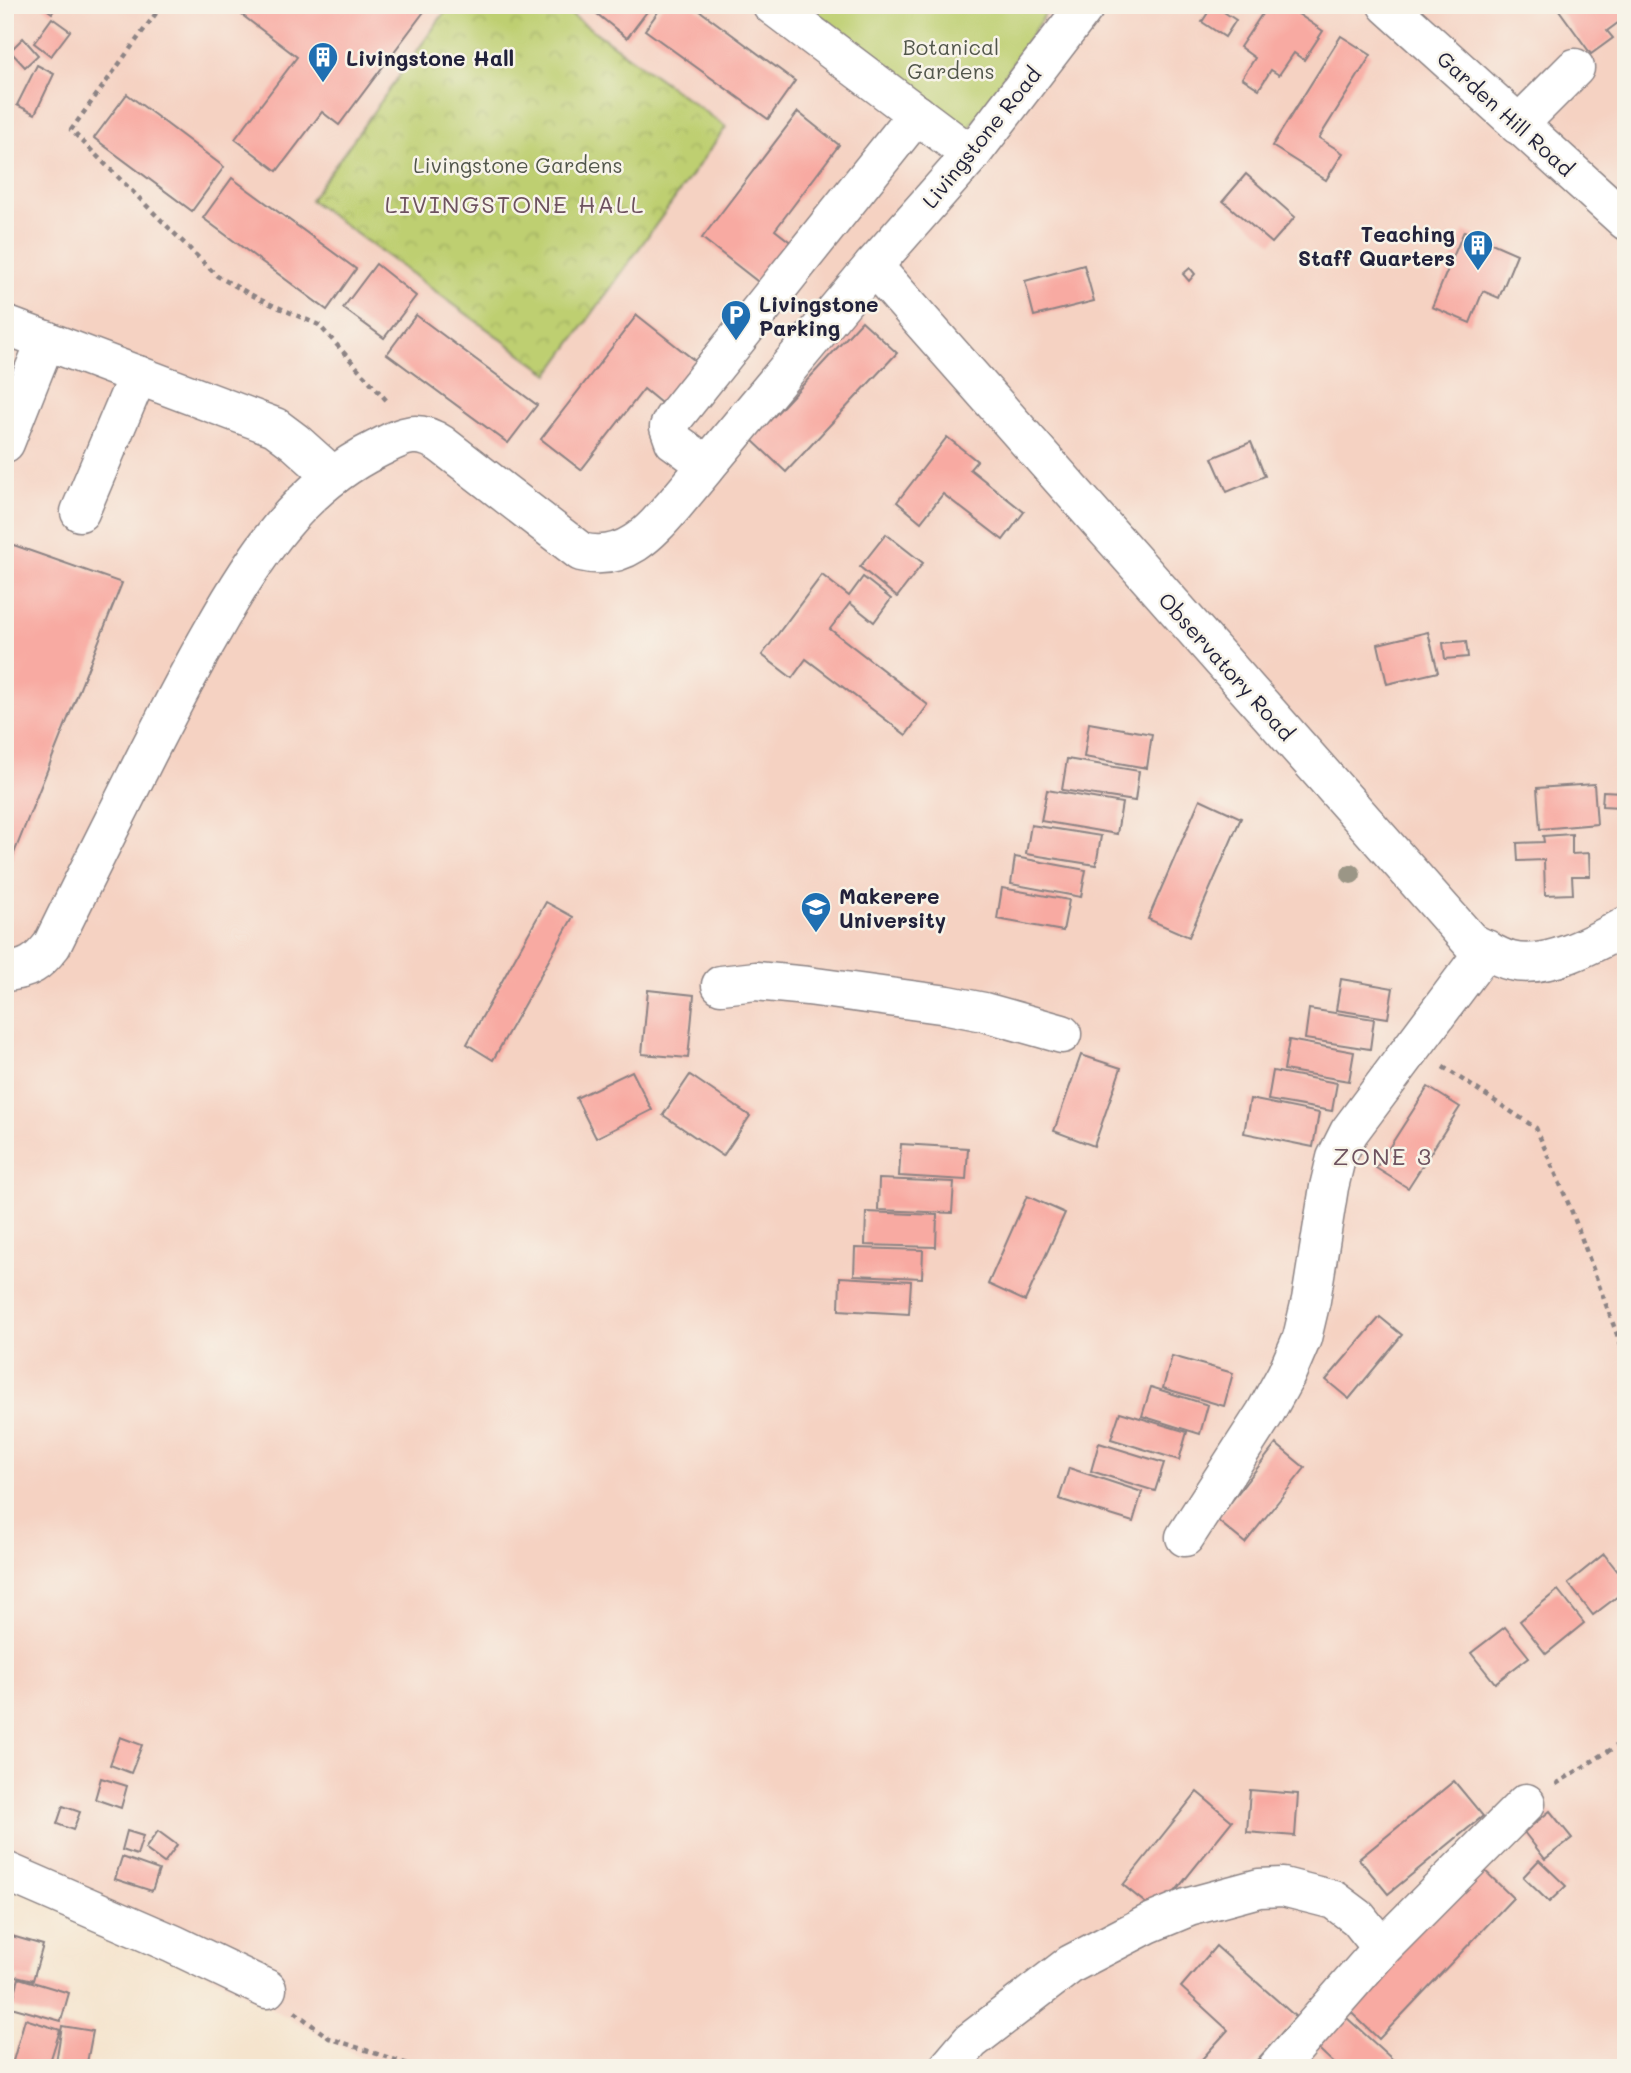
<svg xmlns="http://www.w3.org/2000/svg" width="1631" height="2073" font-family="Mali,sans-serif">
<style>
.built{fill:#f5d2c2}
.park{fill:url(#park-crowns);stroke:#707856;stroke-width:2}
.garden{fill:#becf71;stroke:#707856;stroke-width:2}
.building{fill:#f8aaa2}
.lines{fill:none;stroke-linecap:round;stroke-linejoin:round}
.minor-casing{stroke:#8c8384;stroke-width:41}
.path{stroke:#8c8384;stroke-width:4.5;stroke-dasharray:5 5;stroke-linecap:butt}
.minor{stroke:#fff;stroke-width:38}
.tree{fill:#9b9686}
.labels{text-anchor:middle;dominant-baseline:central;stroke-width:5;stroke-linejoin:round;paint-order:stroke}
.park-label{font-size:21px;fill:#51564b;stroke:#f7f3e8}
.poi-label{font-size:21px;font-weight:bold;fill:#22223b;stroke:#f7f3e8;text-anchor:start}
.street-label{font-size:21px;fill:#22223b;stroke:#f7f3e8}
.quarter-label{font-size:24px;letter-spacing:2px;fill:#6d525f;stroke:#f7f3e8}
</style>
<defs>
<pattern id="park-crowns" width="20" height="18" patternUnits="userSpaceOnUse" patternTransform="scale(1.75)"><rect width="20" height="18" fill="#becf71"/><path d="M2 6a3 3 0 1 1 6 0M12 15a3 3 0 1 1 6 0" fill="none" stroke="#a3b163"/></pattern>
</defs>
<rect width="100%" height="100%" fill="#f7f3e8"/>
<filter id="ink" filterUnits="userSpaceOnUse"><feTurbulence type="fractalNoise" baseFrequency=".0143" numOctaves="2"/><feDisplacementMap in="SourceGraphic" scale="14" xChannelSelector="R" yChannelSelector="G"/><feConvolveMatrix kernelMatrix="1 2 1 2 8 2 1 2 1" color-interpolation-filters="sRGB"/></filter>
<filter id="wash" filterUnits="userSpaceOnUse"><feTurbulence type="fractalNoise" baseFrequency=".00686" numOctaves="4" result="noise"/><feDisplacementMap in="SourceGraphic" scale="28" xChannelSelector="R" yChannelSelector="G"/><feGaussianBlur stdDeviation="1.57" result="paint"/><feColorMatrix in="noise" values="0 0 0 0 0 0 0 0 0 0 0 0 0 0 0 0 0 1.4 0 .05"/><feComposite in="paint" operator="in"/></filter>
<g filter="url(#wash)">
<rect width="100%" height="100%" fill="#f5e4cd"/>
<polygon class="built" points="5,5 1626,5 1626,2068 380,2068 5,1862"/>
<polygon class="park" points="450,5 558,5 726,127 549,374 310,200"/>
<polygon class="garden" points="788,5 1051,5 966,134"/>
<g id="blocks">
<g class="building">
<polygon points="41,5 57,5 52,13"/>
<polygon points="229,5 421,5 426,9 339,125 322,112 277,171 235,139 297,57"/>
<polygon points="586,5 652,5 627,38"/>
<polygon points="663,5 692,5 795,81 768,119 645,30"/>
<polygon points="1213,5 1236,20 1225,37 1202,22"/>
<polygon points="1268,5 1285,5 1323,31 1304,60 1294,53 1279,75 1271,70 1259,89 1242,78 1255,58 1240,47"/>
<polygon points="1565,5 1626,5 1623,8 1626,17 1607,31 1613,38 1591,54 1559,10"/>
<polygon points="52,18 70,31 51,56 34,43"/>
<polygon points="1341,36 1371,55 1319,138 1343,153 1326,180 1272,146"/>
<polygon points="23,38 38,55 25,67 10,51"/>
<polygon points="37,65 54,74 35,114 17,105"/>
<polygon points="127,94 224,167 192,211 94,138"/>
<polygon points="798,112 839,145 775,230 798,248 766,288 702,238"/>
<polygon points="1246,174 1295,217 1272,243 1223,201"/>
<polygon points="232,178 356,269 327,310 203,218"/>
<polygon points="1464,231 1517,254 1499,298 1483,291 1470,323 1432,307"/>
<polygon points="376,264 416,296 384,338 343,308"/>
<polygon points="1084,265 1094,301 1034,316 1025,281"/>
<polygon points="1190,268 1195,274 1189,281 1183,274"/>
<polygon points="416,315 537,405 508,443 387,354"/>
<polygon points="637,315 699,364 666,407 644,389 581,470 541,439"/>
<polygon points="862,321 897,353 786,472 752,440"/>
<polygon points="947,437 977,461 970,469 1024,512 1003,540 943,494 921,522 897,502"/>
<polygon points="1251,442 1265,476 1227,492 1212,458"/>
<polygon points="886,534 923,563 897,597 860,567"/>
<polygon points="5,542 122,583 5,876"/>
<polygon points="822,575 849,596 863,577 891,599 874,622 850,603 830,629 928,705 906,735 806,659 792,678 762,655"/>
<polygon points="1428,632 1438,672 1387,684 1378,644"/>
<polygon points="1466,641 1468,657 1445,659 1443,643"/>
<polygon points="1089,723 1152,734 1147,768 1084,757"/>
<polygon points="1067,759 1139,771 1135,801 1062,790"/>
<polygon points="1594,784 1597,824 1540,829 1537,788"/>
<polygon points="1047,790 1122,803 1117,834 1041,821"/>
<polygon points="1603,791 1622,792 1621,807 1602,806"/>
<polygon points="1200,799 1241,818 1189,937 1148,919"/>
<polygon points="1031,825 1101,836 1096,865 1026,854"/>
<polygon points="1572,834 1572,854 1589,853 1590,876 1572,876 1573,894 1545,895 1544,860 1518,861 1517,843 1544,842 1543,836"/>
<polygon points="1015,857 1086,870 1081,897 1011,884"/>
<polygon points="1002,888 1069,900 1063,931 997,919"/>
<polygon points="546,902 573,917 493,1060 467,1044"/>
<polygon points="1341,979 1393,988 1388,1018 1336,1010"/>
<polygon points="648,990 694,995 688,1058 642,1054"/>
<polygon points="1309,1009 1374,1019 1370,1049 1305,1039"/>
<polygon points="1289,1040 1354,1052 1349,1081 1284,1070"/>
<polygon points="1081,1055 1121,1068 1094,1146 1054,1131"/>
<polygon points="632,1071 652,1110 596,1138 576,1098"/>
<polygon points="1273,1071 1337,1083 1332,1111 1268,1100"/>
<polygon points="690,1075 750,1116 723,1156 663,1115"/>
<polygon points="1428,1087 1460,1107 1408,1188 1376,1168"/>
<polygon points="1250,1099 1319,1113 1313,1147 1244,1133"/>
<polygon points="901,1144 968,1148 966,1180 899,1176"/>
<polygon points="879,1179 954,1182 952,1213 878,1210"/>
<polygon points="1027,1196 1065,1213 1025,1301 988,1284"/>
<polygon points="866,1212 937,1215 936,1247 865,1245"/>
<polygon points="855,1248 923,1250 922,1278 854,1275"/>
<polygon points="840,1277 911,1281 909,1314 839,1310"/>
<polygon points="1380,1317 1402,1335 1349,1399 1326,1380"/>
<polygon points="1172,1356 1233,1373 1224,1406 1163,1388"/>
<polygon points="1151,1387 1208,1405 1200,1434 1142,1416"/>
<polygon points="1120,1412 1187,1432 1179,1460 1111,1439"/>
<polygon points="1099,1443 1164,1463 1155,1491 1091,1471"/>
<polygon points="1276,1444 1305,1468 1245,1543 1217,1520"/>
<polygon points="1069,1468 1142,1492 1133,1522 1059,1499"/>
<polygon points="1604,1554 1626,1582 1626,1590 1593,1615 1568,1583"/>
<polygon points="1558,1590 1584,1623 1546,1654 1520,1621"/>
<polygon points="1505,1627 1529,1657 1495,1683 1471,1653"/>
<polygon points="120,1737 142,1745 131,1773 110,1765"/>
<polygon points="101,1778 127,1786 121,1808 95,1799"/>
<polygon points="1454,1781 1483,1816 1388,1894 1359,1859"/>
<polygon points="1250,1790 1298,1794 1295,1836 1247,1832"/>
<polygon points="1197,1792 1232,1821 1158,1913 1123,1885"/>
<polygon points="63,1806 80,1812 73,1830 57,1824"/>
<polygon points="1550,1811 1572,1838 1545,1859 1524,1832"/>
<polygon points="127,1831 143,1836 137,1855 122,1850"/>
<polygon points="158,1831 177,1845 164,1863 145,1849"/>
<polygon points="122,1857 159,1870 152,1891 115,1879"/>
<polygon points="1472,1858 1513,1898 1379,2039 1338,2000"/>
<polygon points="1539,1860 1566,1886 1549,1902 1523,1877"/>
<polygon points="5,1934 43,1945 33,1980 12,1975 9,1986 5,1985"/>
<polygon points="1216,1946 1296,2017 1250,2068 1194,2068 1228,2030 1181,1987"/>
<polygon points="19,1978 69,1993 61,2021 11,2007"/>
<polygon points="1336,2008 1402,2068 1339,2068 1308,2039"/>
<polygon points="25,2019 60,2030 48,2068 11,2068"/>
<polygon points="62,2026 93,2031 86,2068 55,2068"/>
</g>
</g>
</g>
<g filter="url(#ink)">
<use href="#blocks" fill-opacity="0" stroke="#8c8384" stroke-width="2"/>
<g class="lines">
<g class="minor-casing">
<g id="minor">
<polyline points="772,5 971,155"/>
<polyline points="1387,5 1626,221"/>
<polyline points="1518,125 1575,68"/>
<path d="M873 266 1471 942C1484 948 1498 958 1511 961 1547 970 1595 943 1626 926"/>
<polyline points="5,325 275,427 295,442 333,476"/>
<polyline points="5,443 46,340"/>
<polyline points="707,465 674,441 669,427 673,419 917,114"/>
<polyline points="80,512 138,375"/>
<path d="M5 972C29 970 38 963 52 945 83 881 115 818 147 754 168 713 189 672 212 632 253 559 299 487 377 449 401 437 416 427 441 444L581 552C624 563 650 533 675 504L873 266 971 155 1086 5"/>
<polyline points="721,985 756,981 808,986 948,1005 984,1012 1062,1034"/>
<polyline points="1185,1537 1265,1413 1286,1375 1302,1338 1311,1300 1329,1187 1336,1158 1349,1132 1486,949"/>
<polyline points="5,1871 173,1944 267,1989"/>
<polyline points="948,2068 971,2041 1071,1964 1148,1924 1189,1907 1259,1888 1283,1887 1334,1900 1358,1918 1382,1948 1526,1803"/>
<polyline points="1277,2068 1382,1948"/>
</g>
</g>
<g class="path">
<polyline points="162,5 71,130 217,276 261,300 319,325 388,402"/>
<polyline points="1443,1067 1536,1128 1572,1212 1626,1359"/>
<polyline points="1556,1784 1626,1740"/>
<polyline points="295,2012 329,2038 420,2068"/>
</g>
<use href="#minor" class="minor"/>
</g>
<circle class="tree" cx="1351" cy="874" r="10"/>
</g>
<defs>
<g id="building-pin" transform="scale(1.575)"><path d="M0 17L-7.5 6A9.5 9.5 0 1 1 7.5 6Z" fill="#1f6fb2" stroke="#f7f3e8"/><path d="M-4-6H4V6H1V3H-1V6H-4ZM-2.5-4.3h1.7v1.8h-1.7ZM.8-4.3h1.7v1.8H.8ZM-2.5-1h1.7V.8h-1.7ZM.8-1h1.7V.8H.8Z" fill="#fff"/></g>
<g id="parking-pin" transform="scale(1.575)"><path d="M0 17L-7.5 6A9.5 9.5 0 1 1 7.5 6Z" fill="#1f6fb2" stroke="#f7f3e8"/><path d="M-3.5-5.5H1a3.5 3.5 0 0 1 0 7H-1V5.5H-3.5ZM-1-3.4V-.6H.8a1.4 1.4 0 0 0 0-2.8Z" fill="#fff"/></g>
<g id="university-pin" transform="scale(1.575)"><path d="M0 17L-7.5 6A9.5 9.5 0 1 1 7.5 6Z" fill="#1f6fb2" stroke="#f7f3e8"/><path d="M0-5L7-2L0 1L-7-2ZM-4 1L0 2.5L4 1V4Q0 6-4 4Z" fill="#fff"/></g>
</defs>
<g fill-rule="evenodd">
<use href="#building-pin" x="323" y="57"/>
<use href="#building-pin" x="1478" y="245"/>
<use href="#parking-pin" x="736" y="315"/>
<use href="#university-pin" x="816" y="907"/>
</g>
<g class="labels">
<g class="park-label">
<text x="951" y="46">Botanical<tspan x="951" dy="24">Gardens</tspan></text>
<text x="518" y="164">Livingstone Gardens</text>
</g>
<g class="poi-label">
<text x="346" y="57">Livingstone Hall</text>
<text x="1455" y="233" text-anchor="end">Teaching<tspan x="1455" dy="24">Staff Quarters</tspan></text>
<text x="759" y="303">Livingstone<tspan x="759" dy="24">Parking</tspan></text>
<text x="839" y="895">Makerere<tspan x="839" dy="24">University</tspan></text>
</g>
<g class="street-label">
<text transform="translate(1506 113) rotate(42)">Garden Hill Road</text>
<text transform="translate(981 137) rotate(-51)">Livingstone Road</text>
<text transform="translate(1227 666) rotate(48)">Observatory Road</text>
</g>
<g class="quarter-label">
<text x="515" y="203">LIVINGSTONE HALL</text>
<text x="1383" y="1155">ZONE 3</text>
</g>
</g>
<rect width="1631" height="2073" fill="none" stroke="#f7f3e8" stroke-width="28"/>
</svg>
